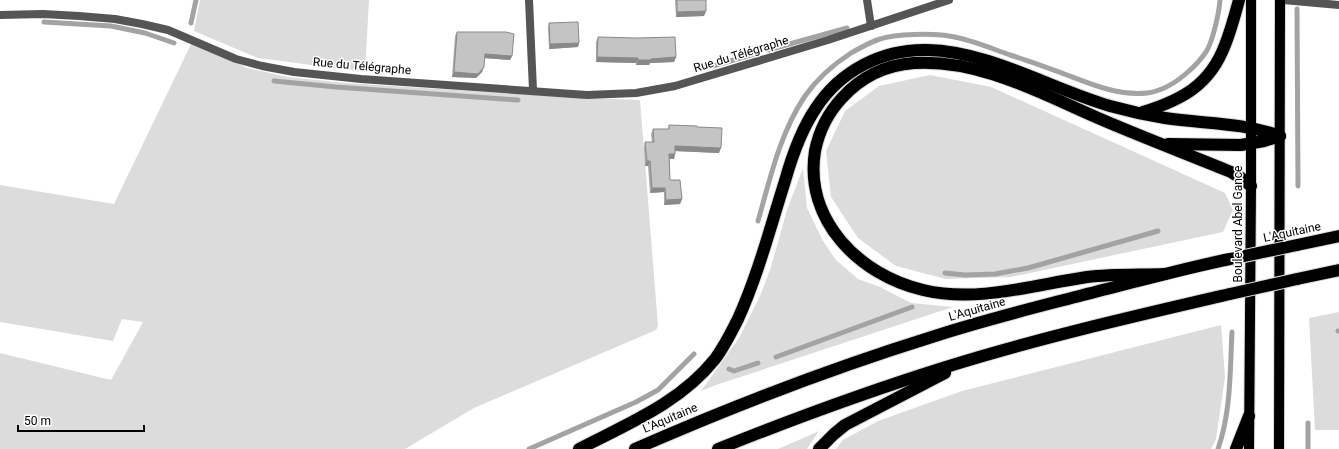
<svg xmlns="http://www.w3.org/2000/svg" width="1339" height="449" font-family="Roboto,sans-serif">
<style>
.green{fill:#dcdcdc}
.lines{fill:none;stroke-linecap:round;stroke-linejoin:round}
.stream{stroke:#a3a3a3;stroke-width:5}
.primary-casing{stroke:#dbdbdb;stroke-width:12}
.motorway-casing{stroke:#dbdbdb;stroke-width:14}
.minor{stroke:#555;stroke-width:8}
.primary{stroke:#000;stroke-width:10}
.motorway{stroke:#000;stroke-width:12}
.motorway-bridge-casing{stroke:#dbdbdb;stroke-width:14;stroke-linecap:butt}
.motorway-bridge{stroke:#000;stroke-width:12}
.wall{fill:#a9a9a9}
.shaded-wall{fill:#898989}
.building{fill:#c4c4c4;stroke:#898989}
.labels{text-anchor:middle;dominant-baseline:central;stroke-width:3;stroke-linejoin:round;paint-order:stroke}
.street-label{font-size:12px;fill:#000;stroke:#fff}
</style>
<rect width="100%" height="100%" fill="#fff"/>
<g class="green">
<polygon points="200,0 369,0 365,72 258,58 194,31"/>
<polygon points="193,40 247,68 288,77 346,83 583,98 640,100 658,326 656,330 474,408 405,449 0,449 0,353 111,380 143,322 122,319 113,341 0,322 0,185 114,204"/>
<polygon points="930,75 991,87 1225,193 1233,210 1223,232 1011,277 946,279 896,266 858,238 831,197 826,151 845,111 879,86"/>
<polygon points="803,168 807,208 823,241 836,260 858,279 880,287 911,303 953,307 716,385 701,391 739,338 760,296 771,267 787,210"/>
<polygon points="1339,312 1339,430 1315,430 1309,318"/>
<polygon points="1221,325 1225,377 1216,439 1211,449 836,449 843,440 878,421 962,391"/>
<polygon points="819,431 807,449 778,449"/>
</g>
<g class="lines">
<g class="stream">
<polyline points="1297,9 1298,186"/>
<polyline points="44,22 111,26 145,33 174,43"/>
<polyline points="191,23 196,0"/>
<polyline points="768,50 847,28"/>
<polyline points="713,66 754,54"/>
<polyline points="274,81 336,87 518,100"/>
<path d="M758 221C770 179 780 133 805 96 817 79 834 64 851 53 860 48 870 42 880 39 895 34 933 33 949 36 970 39 990 48 1010 55 1029 61 1048 68 1067 75 1093 85 1119 96 1147 93 1163 91 1177 82 1189 71 1195 66 1201 59 1206 52 1213 41 1219 13 1220 0"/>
<polyline points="945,273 965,275 995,274 1028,268 1158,231"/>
<polyline points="1338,331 1339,331"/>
<polyline points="776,357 912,307"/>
<polyline points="729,369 734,371 758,363"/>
<polyline points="529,449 636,402 658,390 694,354"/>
<path d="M1218 449C1231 412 1230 371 1232 332"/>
<polyline points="1308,449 1308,423"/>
</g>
<g class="primary-casing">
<g id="primary">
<polyline points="1249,449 1251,186 1251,0"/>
<polyline points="1279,449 1280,0"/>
</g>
</g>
<g class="motorway-casing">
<g id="motorway">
<path d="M1143 112C1182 100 1210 85 1225 45 1231 30 1235 15 1239 0"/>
<polyline points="1168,144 1241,145 1264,141 1280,136"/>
<polyline points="1297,245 1339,236"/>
<path d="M1165 274C1140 275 1113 274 1087 277 1033 285 977 303 923 290 859 275 804 220 815 151 819 131 828 113 842 98 861 77 886 65 914 63 980 59 1040 93 1098 118 1142 137 1187 154 1231 172L1241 178 1251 186"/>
<polyline points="1297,279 1339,270"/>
<path d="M579 449C627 424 680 403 715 359 724 347 731 333 738 319 758 275 770 228 785 181 792 156 801 130 816 108 840 71 882 49 927 50 989 51 1051 89 1110 106 1128 111 1146 115 1165 118 1205 124 1241 122 1280 136"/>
<path d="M635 449C733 406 832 368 935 336 984 320 1033 308 1083 295 1132 283 1180 269 1230 259"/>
<path d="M718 449C793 419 869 391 946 367 1039 338 1135 316 1230 294"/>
<polyline points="819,449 834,434 845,425 945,373"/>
<polyline points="1236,449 1249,416"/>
</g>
</g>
<g class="minor">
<polyline points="529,0 533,90"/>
<polyline points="867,0 871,26"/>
<polyline points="1283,0 1339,5"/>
<polyline points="0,15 43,14 79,16 115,19 142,24 168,30 236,59 262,66 294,72 361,79 587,95 636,93 675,86 828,40 949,0"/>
</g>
<use href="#primary" class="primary"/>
<use href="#motorway" class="motorway"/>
<g class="motorway-bridge-casing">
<g id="motorway-bridge">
<polyline points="1230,259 1297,245"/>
<polyline points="1230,294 1297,279"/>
</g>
</g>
<use href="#motorway-bridge" class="motorway-bridge"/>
</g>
<g class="wall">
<polygon points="675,0 706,0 706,11 704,16 676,17"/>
<polygon points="549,23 579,43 578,47 549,49 548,27"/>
<polygon points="457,32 512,56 510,60 485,58 482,72 476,78 452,77 455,36"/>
<polygon points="598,37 676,57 674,62 650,63 649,65 636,65 636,63 596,62 596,42"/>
<polygon points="669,125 697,127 719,153 675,151 674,159 669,159 670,180 682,199 680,204 664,205 664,192 650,193 648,166 645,166 644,147 645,142 652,142 651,134 653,129 668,129"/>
</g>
<g class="shaded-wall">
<polygon points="706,11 704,16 676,17 677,12"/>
<polygon points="579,43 578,47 549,49 550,44"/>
<polygon points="485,54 512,56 510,60 483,58"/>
<polygon points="597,57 638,58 636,63 596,62"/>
<polygon points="676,57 674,62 650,63 649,65 636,65 638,60 651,59"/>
<polygon points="484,67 482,72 476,78 452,77 454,72"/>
<polygon points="675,146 721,148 719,153 673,151"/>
<polygon points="669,154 675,154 674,159 667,159"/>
<polygon points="647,161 650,161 648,166 645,166"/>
<polygon points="652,188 665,188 664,192 650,193"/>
<polygon points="682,199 680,204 664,205 666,200"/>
</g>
<g class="building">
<polygon points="677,0 706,0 706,11 677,12"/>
<polygon points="578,22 579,43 550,44 549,23"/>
<polygon points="457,32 506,32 514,34 512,56 485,54 484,67 478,74 454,72"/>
<polygon points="598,37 637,38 675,37 676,57 651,59 651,60 638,60 638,58 597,57"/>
<polygon points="669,125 697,126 697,127 722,128 721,148 675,146 675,154 669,154 670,180 680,180 682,199 666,200 665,188 652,188 650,161 647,161 645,142 654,142 653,129 669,129"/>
</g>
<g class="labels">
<g class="street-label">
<text transform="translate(741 54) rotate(-17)">Rue du Télégraphe</text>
<text transform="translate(362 66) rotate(5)">Rue du Télégraphe</text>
<text transform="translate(1238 224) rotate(-90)">Boulevard Abel Gance</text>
<text transform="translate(1292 232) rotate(-12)">L'Aquitaine</text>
<text transform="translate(977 309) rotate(-16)">L'Aquitaine</text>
<text transform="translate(670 418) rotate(-23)">L'Aquitaine</text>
</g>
</g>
<path d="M18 425v6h126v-6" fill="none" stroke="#000000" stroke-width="2"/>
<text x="24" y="425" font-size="12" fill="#000000" stroke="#ffffff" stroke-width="3" paint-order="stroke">50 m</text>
</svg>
